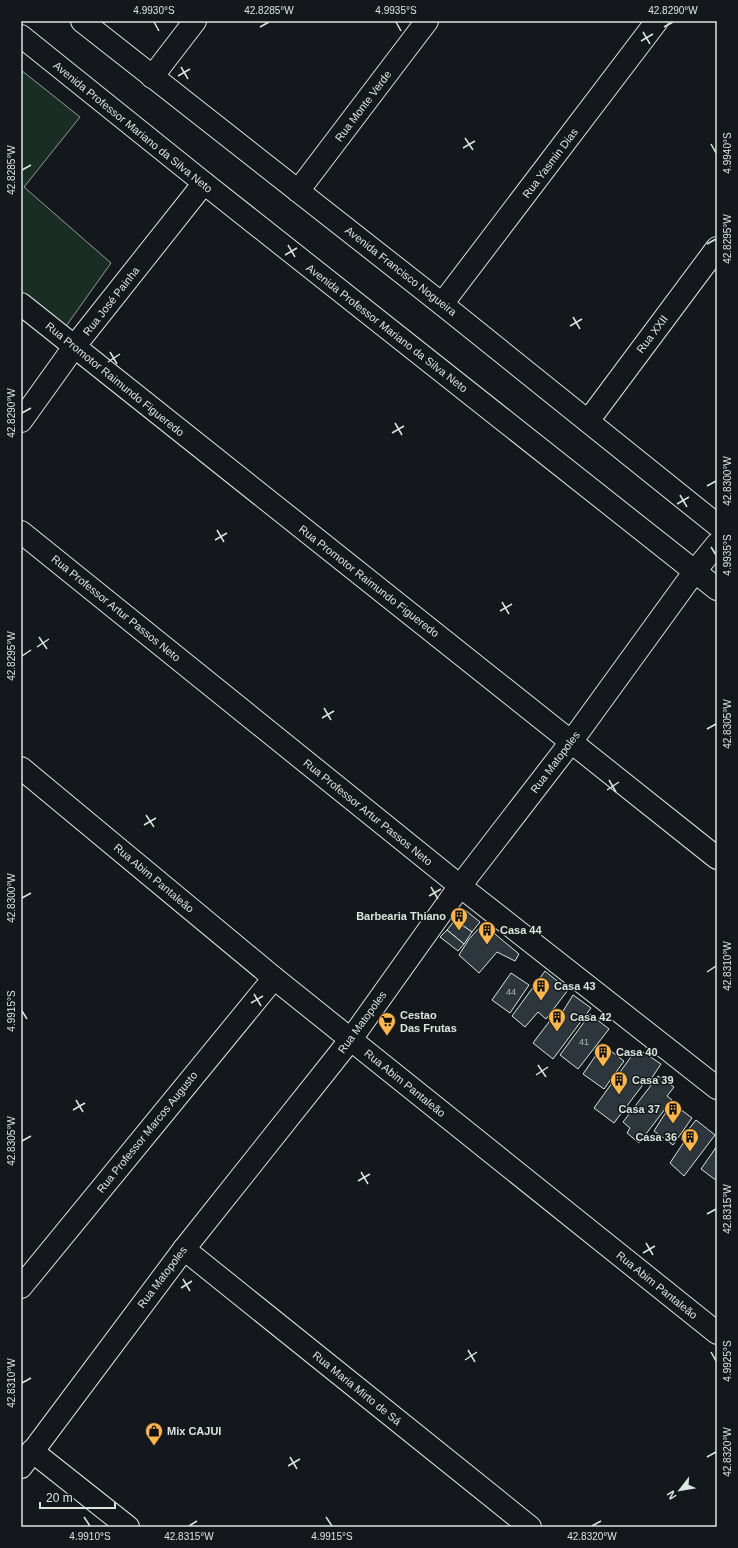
<svg xmlns="http://www.w3.org/2000/svg" width="738" height="1548" font-family="Arial,sans-serif">
<style>
.green{fill:#1a2d24;stroke:#939e99}
.building{fill:#2c363c;stroke:#d8e6dc}
.lines{fill:none;stroke-linecap:round;stroke-linejoin:round}
.minor-casing{stroke:#d8e6dc;stroke-width:24}
.minor{stroke:#14181c;stroke-width:22}
.ticks{fill:none;stroke:#d8e6dc;stroke-width:1.5}
.labels{text-anchor:middle;dominant-baseline:central;stroke-width:3;stroke-linejoin:round;paint-order:stroke}
.number-label{font-size:9px;fill:#adbab4}
.street-label{font-size:11px;fill:#d8e6dc;stroke:#14181c}
.poi-label{font-size:11px;font-weight:bold;fill:#d8e6dc;stroke:#14181c;text-anchor:start}
.neatline{fill:none;stroke:#d8e6dc;stroke-width:1.5}
.ticks-label{font-size:10px;text-anchor:middle;fill:#d8e6dc}
</style>
<rect width="100%" height="100%" fill="#14181c"/>
<polygon class="green" points="21,70 80,117 24,187 111,263 64,329 21,293"/>
<g class="building">
<polygon points="465,910 480,922 472,932 455,920"/>
<polygon points="455,920 472,932 464,944 447,930"/>
<polygon points="483,924 519,954 515,961 497,952 479,973 459,955 469,939"/>
<polygon points="447,930 464,944 458,951 440,937"/>
<polygon points="545,971 568,990 546,1019 538,1012 525,1027 512,1016"/>
<polygon points="511,973 529,985 510,1013 492,1000"/>
<polygon points="573,995 591,1008 553,1059 533,1043 552,1018 557,1021"/>
<polygon points="590,1014 609,1029 578,1069 560,1055"/>
<polygon points="603,1045 624,1061 604,1089 583,1074"/>
<polygon points="640,1050 661,1064 649,1082 645,1082 614,1123 594,1108 633,1054 636,1056"/>
<polygon points="658,1076 674,1087 667,1096 672,1100 639,1143 627,1133 630,1128 623,1122"/>
<polygon points="680,1109 692,1118 673,1145 654,1131 666,1112 674,1117"/>
<polygon points="696,1120 715,1135 684,1176 670,1163 684,1142 681,1139"/>
<polygon points="717,1146 717,1181 701,1169"/>
</g>
<g class="lines">
<g class="minor-casing">
<g id="minor">
<polyline points="82,21 442,304 717,525"/>
<polyline points="21,36 204,183 717,589"/>
<polyline points="152,77 195,21"/>
<polyline points="298,191 427,21"/>
<polyline points="21,304 717,858"/>
<polyline points="442,304 657,21"/>
<polyline points="21,421 74,347 204,183"/>
<polyline points="588,421 717,248"/>
<polyline points="21,532 460,886 717,1088"/>
<polyline points="21,768 274,978 717,1333"/>
<polyline points="184,1249 530,1527"/>
<polyline points="21,1287 274,978"/>
<polyline points="32,1451 128,1527"/>
<polyline points="21,1467 184,1249 351,1039 460,886 571,742 695,571 717,544"/>
</g>
</g>
<use href="#minor" class="minor"/>
</g>
<path class="ticks" d="M154 22 159 31M396 22 401 31M260 27 269 22M664 27 673 22M643 32 650 44M641 41 653 34M181 67 188 79M178 76 190 69M465 138 473 150M711 144 716 153M463 148 475 141M22 170 31 165M707 244 716 239M288 245 295 257M285 255 297 248M573 317 580 329M570 326 582 319M110 352 117 364M108 362 120 354M22 413 31 408M395 423 402 435M392 433 404 426M707 486 716 481M680 495 687 507M677 504 689 497M217 530 224 542M215 540 227 533M711 547 716 555M502 602 509 614M500 611 512 604M39 637 47 649M37 647 49 639M22 656 31 650M324 708 331 720M322 718 334 711M707 729 716 724M609 780 616 792M607 790 619 782M146 815 154 827M144 825 156 818M431 887 438 899M429 896 441 889M22 898 31 893M707 972 716 966M254 994 261 1006M251 1003 263 996M22 1011 27 1019M538 1065 546 1077M536 1075 548 1067M76 1100 83 1112M73 1110 85 1103M22 1141 31 1136M361 1172 368 1184M358 1181 370 1174M707 1214 716 1209M646 1243 653 1255M643 1253 655 1246M183 1279 190 1291M181 1288 192 1281M468 1350 475 1362M711 1352 716 1361M465 1360 477 1352M22 1383 31 1378M290 1457 297 1469M707 1457 716 1452M288 1466 300 1459M84 1517 90 1526M326 1517 332 1526M189 1526 197 1521M592 1526 601 1521"/>
<defs>
<g id="building-pin" transform="scale(0.9)"><path d="M0 17L-7.5 6A9.5 9.5 0 1 1 7.5 6Z" fill="#ffb74d" stroke="#14181c"/><path d="M-4-6H4V6H1V3H-1V6H-4ZM-2.5-4.3h1.7v1.8h-1.7ZM.8-4.3h1.7v1.8H.8ZM-2.5-1h1.7V.8h-1.7ZM.8-1h1.7V.8H.8Z" fill="#111"/></g>
<g id="supermarket-pin" transform="scale(0.9)"><path d="M0 17L-7.5 6A9.5 9.5 0 1 1 7.5 6Z" fill="#ffb74d" stroke="#14181c"/><path d="M-6-5.5h2.5l.6 2H6L4.5 2H-2.5L-4.4-4H-6ZM-1.5 3.2a1.3 1.3 0 1 0 .1 0ZM3 3.2a1.3 1.3 0 1 0 .1 0Z" fill="#111"/></g>
<g id="shop-pin" transform="scale(0.9)"><path d="M0 17L-7.5 6A9.5 9.5 0 1 1 7.5 6Z" fill="#ffb74d" stroke="#14181c"/><path d="M-5-2.5h2.3a2.7 3.5 0 0 1 5.4 0H5L5.5 6h-11ZM-1.5-2.5h3a1.5 2.3 0 0 0-3 0Z" fill="#111"/></g>
</defs>
<g fill-rule="evenodd">
<use href="#building-pin" x="459" y="916"/>
<use href="#building-pin" x="487" y="930"/>
<use href="#building-pin" x="541" y="986"/>
<use href="#building-pin" x="557" y="1017"/>
<use href="#supermarket-pin" x="387" y="1021"/>
<use href="#building-pin" x="603" y="1052"/>
<use href="#building-pin" x="619" y="1080"/>
<use href="#building-pin" x="673" y="1109"/>
<use href="#building-pin" x="690" y="1137"/>
<use href="#shop-pin" x="154" y="1431"/>
</g>
<g class="labels">
<g class="number-label">
<text x="511" y="992">44</text>
<text x="584" y="1042">41</text>
</g>
<g class="street-label">
<text transform="translate(363 106) rotate(-53)">Rua Monte Verde</text>
<text transform="translate(133 127) rotate(39)">Avenida Professor Mariano da Silva Neto</text>
<text transform="translate(550 163) rotate(-53)">Rua Yasmin Dias</text>
<text transform="translate(401 271) rotate(38)">Avenida Francisco Nogueira</text>
<text transform="translate(111 301) rotate(-52)">Rua José Painha</text>
<text transform="translate(387 328) rotate(38)">Avenida Professor Mariano da Silva Neto</text>
<text transform="translate(652 334) rotate(-53)">Rua XXII</text>
<text transform="translate(115 379) rotate(39)">Rua Promotor Raimundo Figueredo</text>
<text transform="translate(369 581) rotate(38)">Rua Promotor Raimundo Figueredo</text>
<text transform="translate(116 608) rotate(39)">Rua Professor Artur Passos Neto</text>
<text transform="translate(555 762) rotate(-53)">Rua Matopoles</text>
<text transform="translate(368 812) rotate(39)">Rua Professor Artur Passos Neto</text>
<text transform="translate(154 878) rotate(40)">Rua Abim Pantaleão</text>
<text transform="translate(362 1022) rotate(-54)">Rua Matopoles</text>
<text transform="translate(405 1083) rotate(39)">Rua Abim Pantaleão</text>
<text transform="translate(147 1132) rotate(-51)">Rua Professor Marcos Augusto</text>
<text transform="translate(162 1277) rotate(-53)">Rua Matopoles</text>
<text transform="translate(657 1285) rotate(39)">Rua Abim Pantaleão</text>
<text transform="translate(357 1388) rotate(39)">Rua Maria Mirto de Sá</text>
</g>
<g class="poi-label">
<text x="446" y="916" text-anchor="end">Barbearia Thiano</text>
<text x="500" y="930">Casa 44</text>
<text x="554" y="986">Casa 43</text>
<text x="400" y="1015">Cestao<tspan x="400" dy="13">Das Frutas</tspan></text>
<text x="570" y="1017">Casa 42</text>
<text x="616" y="1052">Casa 40</text>
<text x="632" y="1080">Casa 39</text>
<text x="660" y="1109" text-anchor="end">Casa 37</text>
<text x="677" y="1137" text-anchor="end">Casa 36</text>
<text x="167" y="1431">Mix CAJUI</text>
</g>
</g>
<rect width="738" height="1548" fill="none" stroke="#14181c" stroke-width="44"/>
<g transform="translate(680 1490) rotate(239)" stroke="#14181c" stroke-width="3" paint-order="stroke">
<path d="M0-3L7 15L0 10L-7 15Z" fill="#d8e6dc"/>
<text y="-6" font-size="11" font-weight="bold" text-anchor="middle" fill="#d8e6dc">N</text>
</g>
<path d="M40 1502v6h75v-6" fill="none" stroke="#d8e6dc" stroke-width="2"/>
<text x="46" y="1502" font-size="12" fill="#d8e6dc" stroke="#14181c" stroke-width="3" paint-order="stroke">20 m</text>
<rect x="22" y="22" width="694" height="1504" class="neatline"/>
<g class="ticks-label">
<text x="154" y="14">4.9930°S</text>
<text x="269" y="14">42.8285°W</text>
<text x="396" y="14">4.9935°S</text>
<text x="673" y="14">42.8290°W</text>
<text transform="translate(727 153) rotate(-90)" y="4">4.9940°S</text>
<text transform="translate(11 170) rotate(-90)" y="4">42.8285°W</text>
<text transform="translate(727 239) rotate(-90)" y="4">42.8295°W</text>
<text transform="translate(11 413) rotate(-90)" y="4">42.8290°W</text>
<text transform="translate(727 481) rotate(-90)" y="4">42.8300°W</text>
<text transform="translate(727 555) rotate(-90)" y="4">4.9935°S</text>
<text transform="translate(11 656) rotate(-90)" y="4">42.8295°W</text>
<text transform="translate(727 724) rotate(-90)" y="4">42.8305°W</text>
<text transform="translate(11 898) rotate(-90)" y="4">42.8300°W</text>
<text transform="translate(727 966) rotate(-90)" y="4">42.8310°W</text>
<text transform="translate(11 1011) rotate(-90)" y="4">4.9915°S</text>
<text transform="translate(11 1141) rotate(-90)" y="4">42.8305°W</text>
<text transform="translate(727 1209) rotate(-90)" y="4">42.8315°W</text>
<text transform="translate(727 1361) rotate(-90)" y="4">4.9925°S</text>
<text transform="translate(11 1383) rotate(-90)" y="4">42.8310°W</text>
<text transform="translate(727 1452) rotate(-90)" y="4">42.8320°W</text>
<text x="90" y="1540">4.9910°S</text>
<text x="189" y="1540">42.8315°W</text>
<text x="332" y="1540">4.9915°S</text>
<text x="592" y="1540">42.8320°W</text>
</g>
</svg>
